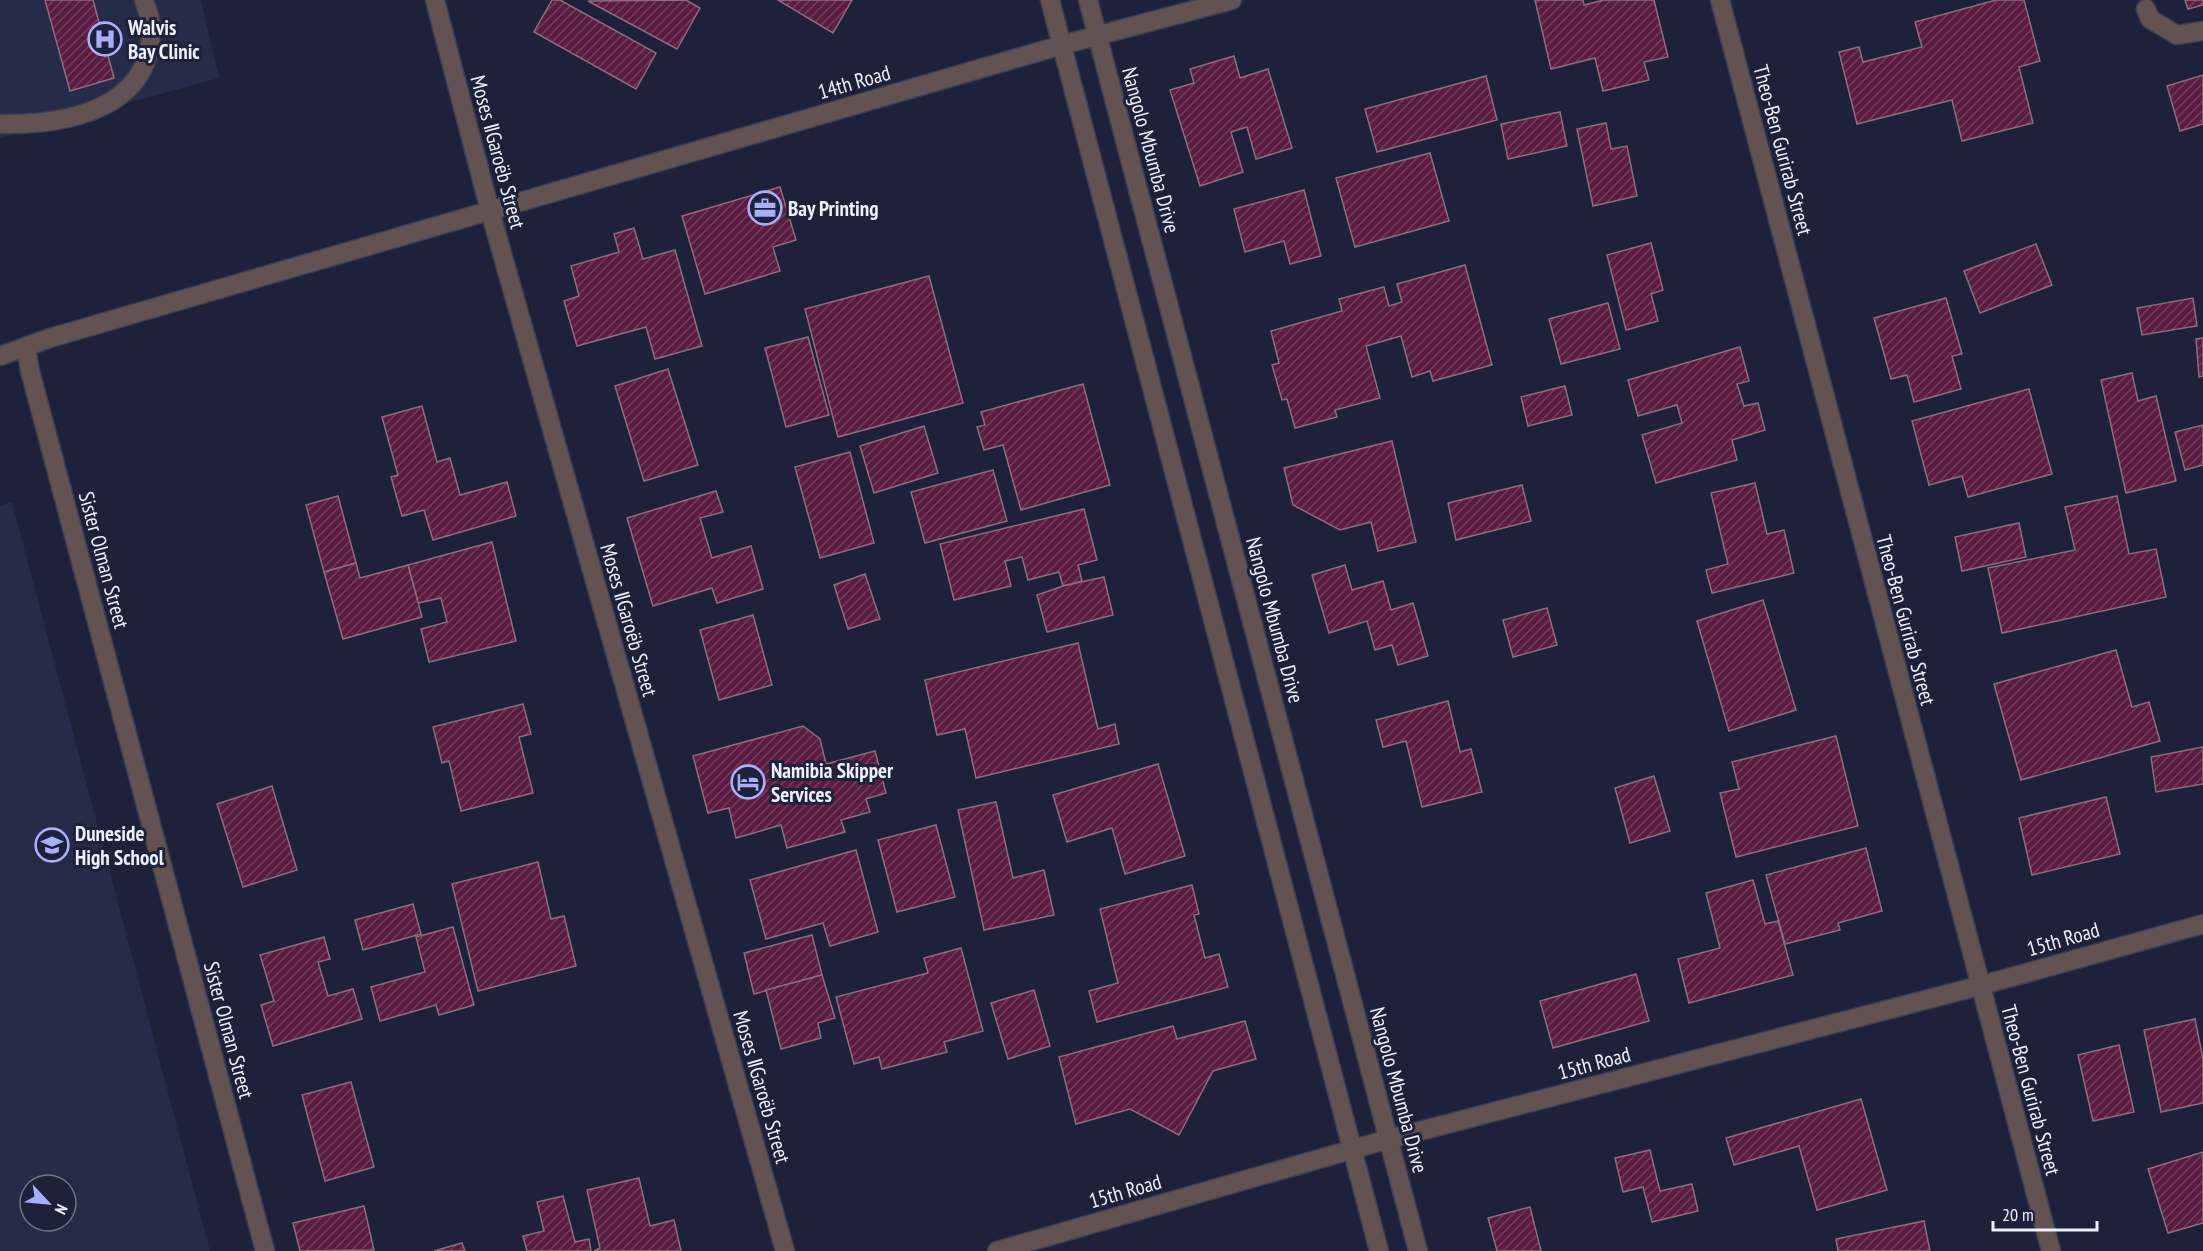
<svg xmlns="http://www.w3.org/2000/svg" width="2203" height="1251" font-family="'PT Sans Narrow',sans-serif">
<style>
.built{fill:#262b48;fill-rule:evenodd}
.building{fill:url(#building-hatch);stroke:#8c6d7d;stroke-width:1.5}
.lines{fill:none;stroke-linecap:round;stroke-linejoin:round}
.minor-casing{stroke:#3a3e54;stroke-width:21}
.minor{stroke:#625252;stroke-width:18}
.labels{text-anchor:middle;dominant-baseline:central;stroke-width:6;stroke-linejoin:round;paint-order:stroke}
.poi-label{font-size:21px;font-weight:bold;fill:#edf0fd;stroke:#1d2139;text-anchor:start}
.street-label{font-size:21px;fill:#edf0fd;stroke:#1d2139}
</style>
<defs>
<pattern id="building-hatch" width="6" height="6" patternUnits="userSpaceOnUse" patternTransform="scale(1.5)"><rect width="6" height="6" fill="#5b1c42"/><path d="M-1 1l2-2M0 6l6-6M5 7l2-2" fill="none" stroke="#733d5e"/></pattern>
</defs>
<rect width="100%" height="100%" fill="#1d2139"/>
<g class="built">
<polygon points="0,0 201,0 219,78 0,138"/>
<path d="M12 502 210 1251H0V506ZM30 1185H66V1221H30Z"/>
</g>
<g class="building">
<polygon points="45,0 93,0 114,78 70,91"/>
<polygon points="552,0 560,0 656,53 636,89 534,32"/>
<polygon points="686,0 700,8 677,49 588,1"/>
<polygon points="778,0 852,0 833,33"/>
<polygon points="1535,0 1583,0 1584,5 1604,0 1654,0 1668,57 1644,62 1649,80 1603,91 1595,58 1551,69"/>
<polygon points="1996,0 2024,0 2040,61 2019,67 2033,123 1962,141 1952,100 1857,124 1839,52 1859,47 1863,62 1922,47 1915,22"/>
<polygon points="2185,0 2203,0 2203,5 2188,9"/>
<polygon points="1234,56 1240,78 1268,69 1292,148 1256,159 1247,127 1231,132 1243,172 1200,186 1170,90 1194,83 1190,69"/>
<polygon points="2203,75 2203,124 2180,131 2167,86"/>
<polygon points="1486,76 1497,120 1377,152 1365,109"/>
<polygon points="1560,112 1567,146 1508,159 1501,124"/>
<polygon points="1606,123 1611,149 1627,146 1637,196 1593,206 1577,129"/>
<polygon points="1430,153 1449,221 1355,247 1336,178"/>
<polygon points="780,187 796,240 773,247 780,271 705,294 682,216"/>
<polygon points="1304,190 1321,256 1290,264 1284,241 1245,252 1234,209"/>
<polygon points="634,228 643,259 675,250 702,346 655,359 646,327 577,346 564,301 579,296 571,266 619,252 614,234"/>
<polygon points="1651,243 1663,290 1651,294 1658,321 1626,330 1607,255"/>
<polygon points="2036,244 2052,285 1980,313 1964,271"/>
<polygon points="1465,265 1492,365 1433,381 1430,371 1412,377 1401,336 1366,346 1380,398 1335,410 1337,417 1295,428 1287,399 1282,400 1272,365 1279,363 1271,331 1342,311 1339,299 1384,287 1389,306 1402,302 1397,284"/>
<polygon points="929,276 963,403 838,437 805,309"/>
<polygon points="1946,298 1962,354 1952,356 1961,389 1914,402 1907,375 1891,379 1874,318"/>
<polygon points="2193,298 2197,326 2142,335 2137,308"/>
<polygon points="1608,303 1620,349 1561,364 1549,319"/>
<polygon points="808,337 829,415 786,427 765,348"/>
<polygon points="2203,338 2203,376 2199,377 2196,339"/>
<polygon points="1740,347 1749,381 1737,384 1744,406 1758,403 1765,430 1732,440 1737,460 1656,483 1642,435 1682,423 1677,405 1638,416 1628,380"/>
<polygon points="668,369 698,465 644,481 615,386"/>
<polygon points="2132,373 2138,401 2156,396 2176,481 2126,493 2101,380"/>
<polygon points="1083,384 1110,485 1021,510 1003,445 984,450 977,427 985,425 981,412"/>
<polygon points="1565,386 1572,415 1528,426 1521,397"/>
<polygon points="2029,389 2052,474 1968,497 1962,476 1929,485 1912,421"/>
<polygon points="422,406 437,462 450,458 460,495 507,482 516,516 433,540 424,510 402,516 391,477 398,475 382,417"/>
<polygon points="2203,425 2203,465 2185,470 2175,432"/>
<polygon points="924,426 938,473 874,493 860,446"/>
<polygon points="1392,441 1416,542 1378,551 1371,522 1340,530 1293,505 1284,468"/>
<polygon points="850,452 874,543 820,558 795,467"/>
<polygon points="993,470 1007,521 925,543 911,492"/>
<polygon points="1755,483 1767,534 1784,530 1794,573 1712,593 1706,570 1728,564 1711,493"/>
<polygon points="1522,485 1531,521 1456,540 1448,503"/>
<polygon points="716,491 723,512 700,518 712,558 751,546 763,589 717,603 712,588 653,606 627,518"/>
<polygon points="338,496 356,563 324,572 306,505"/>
<polygon points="2117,496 2129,554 2156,549 2166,597 2002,633 1988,568 2075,550 2065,507"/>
<polygon points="1084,509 1097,560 1078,565 1082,581 1063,586 1059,572 1028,580 1022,557 1005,561 1011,586 954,600 940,544"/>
<polygon points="2019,523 2026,557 1962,571 1955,537"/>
<polygon points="492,542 516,641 429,662 421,629 447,622 441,598 418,603 408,565"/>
<polygon points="356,563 360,578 408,565 422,617 343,639 324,572"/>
<polygon points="1345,565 1352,590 1383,581 1391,610 1413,603 1428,656 1398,665 1392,645 1375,650 1367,621 1329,633 1312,575"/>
<polygon points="865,574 880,619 848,629 834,585"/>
<polygon points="1104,577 1113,615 1047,632 1037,595 1063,586"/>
<polygon points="1763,600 1796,710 1729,731 1697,621"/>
<polygon points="1547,608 1557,645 1513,657 1503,620"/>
<polygon points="753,615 772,685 719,700 700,630"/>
<polygon points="1078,643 1098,729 1115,724 1119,744 976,778 965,729 937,735 925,680"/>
<polygon points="2116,650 2132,707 2149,702 2160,741 2021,780 1994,684"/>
<polygon points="1448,701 1460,752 1471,749 1482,792 1422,807 1406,741 1383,747 1376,720"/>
<polygon points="523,704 531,734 519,737 533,793 461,811 449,761 442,763 433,727"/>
<polygon points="803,726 820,739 826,764 875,751 886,793 866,799 870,812 841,820 845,832 787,848 781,825 736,838 729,808 708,813 693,756"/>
<polygon points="1836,736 1858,826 1736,857 1720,793 1739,789 1732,762"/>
<polygon points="2203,747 2203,784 2156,792 2151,757"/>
<polygon points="1158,764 1185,856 1125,874 1112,828 1067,842 1053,795"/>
<polygon points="1654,776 1670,831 1630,843 1615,788"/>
<polygon points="272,786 297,870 243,887 217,804"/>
<polygon points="2106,797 2120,854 2032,875 2019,818"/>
<polygon points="996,802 1013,878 1044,870 1054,915 984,930 958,810"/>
<polygon points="936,825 955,897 897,912 878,840"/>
<polygon points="1866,848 1882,911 1838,923 1840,930 1785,944 1766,875"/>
<polygon points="856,850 878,932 830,946 823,923 766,939 750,880"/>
<polygon points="538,862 551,919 564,916 576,966 478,991 452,884"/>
<polygon points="1753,880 1765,924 1778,921 1793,975 1689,1003 1678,959 1720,948 1706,893"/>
<polygon points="1192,885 1199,914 1194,915 1205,958 1219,954 1228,987 1097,1022 1089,991 1118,983 1100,909"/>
<polygon points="413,904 421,934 363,950 355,920"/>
<polygon points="453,927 474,1005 439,1015 436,1005 380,1021 371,987 425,972 416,937"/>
<polygon points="812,935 822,975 754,994 744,953"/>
<polygon points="324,937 330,959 318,962 328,996 353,989 362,1019 273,1046 261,1005 274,1001 260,955"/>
<polygon points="961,948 983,1031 944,1042 947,1052 882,1069 879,1057 854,1064 836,997 928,973 924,958"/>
<polygon points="1636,974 1649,1021 1553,1048 1540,1001"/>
<polygon points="822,975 835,1018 818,1023 821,1038 781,1049 766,990"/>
<polygon points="1034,990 1050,1046 1008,1059 991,1003"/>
<polygon points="2195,1019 2203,1059 2203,1103 2161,1112 2144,1030"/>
<polygon points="1245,1021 1256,1059 1213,1071 1179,1135 1130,1109 1076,1124 1059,1057 1173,1026 1177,1039"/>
<polygon points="2119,1045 2134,1112 2093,1121 2078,1055"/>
<polygon points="351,1082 374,1167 325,1181 302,1095"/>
<polygon points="1861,1099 1887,1190 1817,1210 1799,1146 1734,1165 1726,1138"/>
<polygon points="1650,1150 1660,1191 1692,1184 1698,1211 1652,1222 1643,1187 1623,1192 1615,1158"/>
<polygon points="2203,1152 2203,1223 2168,1233 2148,1169"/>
<polygon points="639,1178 650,1226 674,1220 681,1251 594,1251 600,1248 587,1190"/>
<polygon points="563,1196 575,1242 589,1239 591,1251 527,1251 523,1236 544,1231 537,1202"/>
<polygon points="364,1206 374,1250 300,1251 293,1223"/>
<polygon points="1530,1207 1541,1251 1497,1251 1488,1218"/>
<polygon points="1924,1221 1930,1251 1838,1251 1836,1239"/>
<polygon points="462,1243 465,1251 434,1251"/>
</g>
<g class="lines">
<g class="minor-casing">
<g id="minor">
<polyline points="435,0 490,211 785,1251"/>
<polyline points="1050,0 1379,1251"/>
<polyline points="1088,0 1418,1251"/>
<polyline points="1720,0 2051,1251"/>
<polyline points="2146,9 2150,19 2177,35 2203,31"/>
<path d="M0 124C65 125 153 110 151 27 151 18 146 8 144 0"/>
<polyline points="26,348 30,371 265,1251"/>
<polyline points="0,356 50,338 1062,45 1232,0"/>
<polyline points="997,1251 1389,1139 1979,986 2203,924"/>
</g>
</g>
<use href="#minor" class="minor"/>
</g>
<defs>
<g id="hospital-ring" transform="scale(1.725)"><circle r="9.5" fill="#1d2139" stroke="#a8b0fc" stroke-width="1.5"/><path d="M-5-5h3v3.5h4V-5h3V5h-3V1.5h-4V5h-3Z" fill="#a8b0fc"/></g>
<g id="office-ring" transform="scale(1.725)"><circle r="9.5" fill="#1d2139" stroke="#a8b0fc" stroke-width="1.5"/><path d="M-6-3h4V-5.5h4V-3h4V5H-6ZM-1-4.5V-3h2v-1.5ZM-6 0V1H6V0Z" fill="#a8b0fc"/></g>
<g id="hotel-ring" transform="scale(1.725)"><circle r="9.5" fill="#1d2139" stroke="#a8b0fc" stroke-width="1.5"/><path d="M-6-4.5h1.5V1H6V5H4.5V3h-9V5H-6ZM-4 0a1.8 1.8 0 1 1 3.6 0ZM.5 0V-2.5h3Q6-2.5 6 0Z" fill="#a8b0fc"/></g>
<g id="school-ring" transform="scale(1.725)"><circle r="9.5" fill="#1d2139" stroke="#a8b0fc" stroke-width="1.5"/><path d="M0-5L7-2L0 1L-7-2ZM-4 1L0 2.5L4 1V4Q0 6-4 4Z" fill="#a8b0fc"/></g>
</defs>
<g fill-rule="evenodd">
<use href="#hospital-ring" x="105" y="39"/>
<use href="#office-ring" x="765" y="208"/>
<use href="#hotel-ring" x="748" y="782"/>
<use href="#school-ring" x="52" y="845"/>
</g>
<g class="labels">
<g class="poi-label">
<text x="128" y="27">Walvis<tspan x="128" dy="24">Bay Clinic</tspan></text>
<text x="788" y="208">Bay Printing</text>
<text x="771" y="770">Namibia Skipper<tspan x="771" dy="24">Services</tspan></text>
<text x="75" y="833">Duneside<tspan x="75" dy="24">High School</tspan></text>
</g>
<g class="street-label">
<text transform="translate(854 82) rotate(-16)">14th Road</text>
<text transform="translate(1151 150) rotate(75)">Nangolo Mbumba Drive</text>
<text transform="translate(1783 150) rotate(75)">Theo-Ben Gurirab Street</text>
<text transform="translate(498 152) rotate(75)">Moses ǁGaroëb Street</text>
<text transform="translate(104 560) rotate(75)">Sister Olman Street</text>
<text transform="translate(629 620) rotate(74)">Moses ǁGaroëb Street</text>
<text transform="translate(1275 620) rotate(75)">Nangolo Mbumba Drive</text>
<text transform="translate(1906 620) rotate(75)">Theo-Ben Gurirab Street</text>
<text transform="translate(2063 939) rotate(-16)">15th Road</text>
<text transform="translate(229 1030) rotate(75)">Sister Olman Street</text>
<text transform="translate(1594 1063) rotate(-15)">15th Road</text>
<text transform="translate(762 1087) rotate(74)">Moses ǁGaroëb Street</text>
<text transform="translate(1399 1090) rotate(75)">Nangolo Mbumba Drive</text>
<text transform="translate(2031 1090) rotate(75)">Theo-Ben Gurirab Street</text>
<text transform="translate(1125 1191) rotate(-16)">15th Road</text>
</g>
</g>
<g transform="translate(48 1203) rotate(116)"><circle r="28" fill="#1d2139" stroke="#707487" stroke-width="1.5"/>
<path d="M0-4.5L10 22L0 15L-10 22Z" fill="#a8b0fc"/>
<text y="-9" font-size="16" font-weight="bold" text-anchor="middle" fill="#edf0fd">N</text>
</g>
<path d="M1993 1221v9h104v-9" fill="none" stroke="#edf0fd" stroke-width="3"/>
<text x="2002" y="1221" font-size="18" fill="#edf0fd" stroke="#1d2139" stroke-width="4.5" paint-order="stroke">20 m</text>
</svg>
